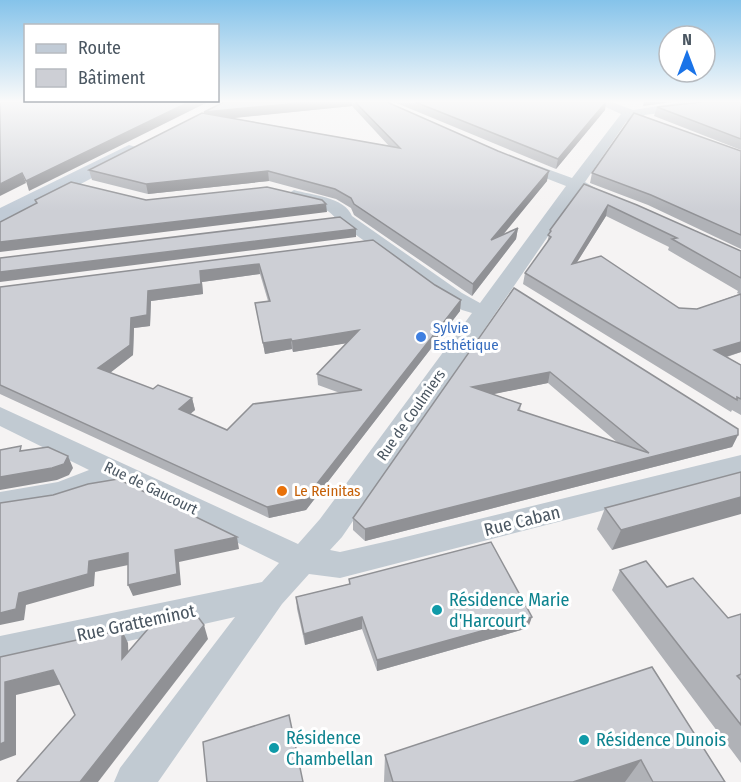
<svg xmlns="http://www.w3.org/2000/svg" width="741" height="782" font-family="'Fira Sans Condensed',sans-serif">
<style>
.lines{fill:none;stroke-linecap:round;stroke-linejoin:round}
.street{fill:#c1cad2;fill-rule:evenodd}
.secondary{fill:#c1cbd6;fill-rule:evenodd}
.wall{fill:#b0b2b7;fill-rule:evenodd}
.shaded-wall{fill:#909195}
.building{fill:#cdcfd5;stroke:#909195;stroke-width:1.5;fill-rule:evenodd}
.shop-dot{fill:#3f7fe0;stroke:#fff;stroke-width:2}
.food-dot{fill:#e8710a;stroke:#fff;stroke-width:2}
.culture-dot{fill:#0f9aa8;stroke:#fff;stroke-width:2}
.labels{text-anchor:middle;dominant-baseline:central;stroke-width:6;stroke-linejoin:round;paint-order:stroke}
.shop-label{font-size:15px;fill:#366cbe;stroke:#fff;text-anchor:start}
.street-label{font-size:15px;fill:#4a5661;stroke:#fff}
.food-label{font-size:15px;fill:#c56008;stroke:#fff;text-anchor:start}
.near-street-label{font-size:18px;fill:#4a5661;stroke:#fff}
.near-culture-label{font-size:18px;fill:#0d838f;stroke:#fff;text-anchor:start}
</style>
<rect width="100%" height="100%" fill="#f5f3f3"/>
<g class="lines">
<path class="street" d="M595 102H611L633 110 684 102H722L716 106 644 115 647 118 641 122 632 119 626 122 585 182 597 189 594 192 589 194 579 191 342 537 330 550 340 552 393 540 741 455V475L340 578 309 574 282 604 158 782H114L120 768 235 617 0 670V636L262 582 279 563 113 482C81 505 37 508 0 514V492L58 482 89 470 0 426V407L298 544 320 519 472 313 462 310 448 301 338 222C329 205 306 203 288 198L286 195 294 190C311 195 345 197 352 216L462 293 480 303 566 186 512 165 510 162 517 158 572 178 621 114Z"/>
<polygon class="secondary" points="129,145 136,147 139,151 136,155 8,222 0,224 0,208"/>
</g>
<g class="wall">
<path d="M224 102H387L547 181 502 235 518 228 516 239 472 296 354 215 351 208 336 199 269 181 148 194 92 180 89 170 204 113ZM352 106 389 146 232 118Z"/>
<polygon points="394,102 606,102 605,110 556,169"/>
<polygon points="741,102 741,150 654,116 657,107"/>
<polygon points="741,151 741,249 648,205 590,183 592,173"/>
<path d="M584 184 741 251V352L727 357 741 365V415L732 410 731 412 523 284 525 273 547 243 550 230ZM606 216 669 247 668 250 738 291 737 293 739 294 697 309 679 308 577 262Z"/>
<path d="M373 240 435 285 461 300 460 311 306 510 269 518 0 394V287ZM260 274 268 301 255 303 265 354 292 349 293 352 347 343 317 374 318 385 340 393 227 430 190 414 195 410 192 398 153 389 110 373 133 355 134 328 150 326 151 301 203 294 202 282Z"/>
<path d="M514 288 738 435 732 447 365 541 353 530V518ZM548 383 618 443 520 411 521 404 493 394Z"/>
<polygon points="741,472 612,550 597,529 605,508"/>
<polygon points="620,570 667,587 728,618 741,614 741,763 612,590"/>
<polygon points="349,579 528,628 377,671 362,629 305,645 297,609 296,597 349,584"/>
<polygon points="652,667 725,782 384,782 385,755"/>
</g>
<g class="shaded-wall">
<polygon points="189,102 208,102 29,191 26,181"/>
<polygon points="310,102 352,102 352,106 205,121 204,112"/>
<polygon points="606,102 605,110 556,169 558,159"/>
<polygon points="644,102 672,102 643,106"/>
<polygon points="268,171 269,181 148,194 146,184"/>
<polygon points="549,171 547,181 489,252 491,240"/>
<polygon points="22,173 26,183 0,196 0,184"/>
<polygon points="326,204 327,212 0,252 0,242"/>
<polygon points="608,205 606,216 569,275 572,264"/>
<polygon points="518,228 516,239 472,296 473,284"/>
<polygon points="356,229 356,237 0,282 0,272"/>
<polygon points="259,264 260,274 202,282 203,294 151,301 150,326 134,328 133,355 102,379 98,368 148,291 200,271"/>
<polygon points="461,300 460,311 306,510 269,518 267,507"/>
<polygon points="359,330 360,341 293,352 292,341"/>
<polygon points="291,339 292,349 265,354 263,343"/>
<polygon points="741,342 741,352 709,362 714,350"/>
<polygon points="550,372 548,383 470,399 472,387"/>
<polygon points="192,398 195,410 182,421 179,409"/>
<polygon points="738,435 732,447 365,541 365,529"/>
<polygon points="68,456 73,468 69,475 57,480 0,490 0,477"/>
<polygon points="741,497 741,514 612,550 621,530"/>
<polygon points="237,537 239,549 179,562 181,585 133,596 128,585 175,550"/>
<polygon points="128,553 133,564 95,572 94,586 26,605 24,620 0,625 0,613 19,593 89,561"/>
<polygon points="362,617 362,629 305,645 304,634"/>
<polygon points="532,617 528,628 377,671 377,660"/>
<polygon points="204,625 208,639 98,782 80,782"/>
<polygon points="122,630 128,643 129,673 122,659"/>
<polygon points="53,670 62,684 16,695 16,755 0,761 0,744 5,682"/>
<polygon points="641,760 625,782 573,782"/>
</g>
<g class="building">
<polygon points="0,102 189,102 26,181 22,173 0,184"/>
<polygon points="224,102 310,102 204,112"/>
<polygon points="355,102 387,102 498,151 549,171 491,240 518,228 473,284 354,204 351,198 335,189 268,171 146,184 89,170 202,113 400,148"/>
<polygon points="415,102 606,102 558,159"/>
<polygon points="703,102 741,102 741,139 657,107"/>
<polygon points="634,113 741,151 741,235 651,195 592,173"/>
<polygon points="71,182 146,200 267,187 322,200 326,204 0,242 0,222 37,203 35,200"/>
<polygon points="584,184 637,205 741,251 741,278 672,239 677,238 608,205 572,264 601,256 679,308 697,309 741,294 741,342 714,350 741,365 741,399 737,397 737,400 525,273 551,237 548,235 551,231 550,230"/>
<polygon points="340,217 356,229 0,272 0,258"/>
<path d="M373 240 435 285 461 300 305 499 267 507 0 385V287ZM259 264 270 301 255 303 263 343 291 339 292 341 359 330 317 374 362 390 253 404 227 430 179 409 192 398 158 385 153 389 98 368 130 345 131 318 147 315 148 291 201 284 200 271Z"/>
<path d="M514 288 738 429V435L365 529 353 518ZM550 372 649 453 518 410 521 404 472 387Z"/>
<polygon points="21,446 20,451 48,447 68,456 64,464 52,468 0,477 0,450"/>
<polygon points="741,472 741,497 621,530 605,508"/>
<polygon points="118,479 237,537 175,550 177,574 128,585 128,553 89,561 88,574 19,593 16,609 0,613 0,503 53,495 88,484"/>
<polygon points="491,542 532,617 377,660 362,617 304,634 296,597 350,584 349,579"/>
<polygon points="646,561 667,587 693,578 728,618 741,614 741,674 737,676 741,680 741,725 620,570"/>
<polygon points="195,613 204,625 80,782 19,782 17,781 75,715 53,670 5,682 5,742 0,744 0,657 122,630 122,659 154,622"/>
<polygon points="652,667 725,782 653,782 641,760 573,782 393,782 385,755"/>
<polygon points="289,715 303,782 207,782 203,742"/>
</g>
<linearGradient id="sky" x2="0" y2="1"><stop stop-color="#85c3ea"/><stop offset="0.48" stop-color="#fafafa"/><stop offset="1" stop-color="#fafafa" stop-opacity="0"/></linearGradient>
<rect width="741" height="211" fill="url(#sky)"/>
<circle class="shop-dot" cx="421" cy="337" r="6"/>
<circle class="food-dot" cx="282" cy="491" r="6"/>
<g class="culture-dot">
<circle cx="437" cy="610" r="6"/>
<circle cx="584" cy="740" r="6"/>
<circle cx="274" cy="748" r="6"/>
</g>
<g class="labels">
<g class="shop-label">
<text x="433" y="328">Sylvie<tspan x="433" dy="17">Esthétique</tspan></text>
</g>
<g class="street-label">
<text transform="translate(411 415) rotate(-55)">Rue de Coulmiers</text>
<text transform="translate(151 488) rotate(26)">Rue de Gaucourt</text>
</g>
<g class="food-label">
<text x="294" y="491">Le Reinitas</text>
</g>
<g class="near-street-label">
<text transform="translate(522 521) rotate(-14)">Rue Caban</text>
<text transform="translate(136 623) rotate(-12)">Rue Gratteminot</text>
</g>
<g class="near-culture-label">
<text x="449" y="600">Résidence Marie<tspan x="449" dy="21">d'Harcourt</tspan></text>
<text x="286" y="738">Résidence<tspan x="286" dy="21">Chambellan</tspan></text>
<text x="596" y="740">Résidence Dunois</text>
</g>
</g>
<rect x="24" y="24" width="195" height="78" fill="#ffffff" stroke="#b7bbc0" stroke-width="1.5"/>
<rect x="36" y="44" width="30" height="9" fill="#c1cbd6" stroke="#b7bbc0" stroke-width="1.5"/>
<text x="78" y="54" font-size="18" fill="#4a5661">Route</text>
<rect x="36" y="69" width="30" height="18" fill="#cdcfd5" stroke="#b7bbc0" stroke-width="1.5"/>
<text x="78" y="84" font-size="18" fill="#4a5661">Bâtiment</text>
<g transform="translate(687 54)"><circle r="28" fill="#ffffff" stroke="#b7bbc0" stroke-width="1.5"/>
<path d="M0-4.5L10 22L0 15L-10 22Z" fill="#1a73e8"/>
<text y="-9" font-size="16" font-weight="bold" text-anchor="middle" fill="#4a5661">N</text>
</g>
</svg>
